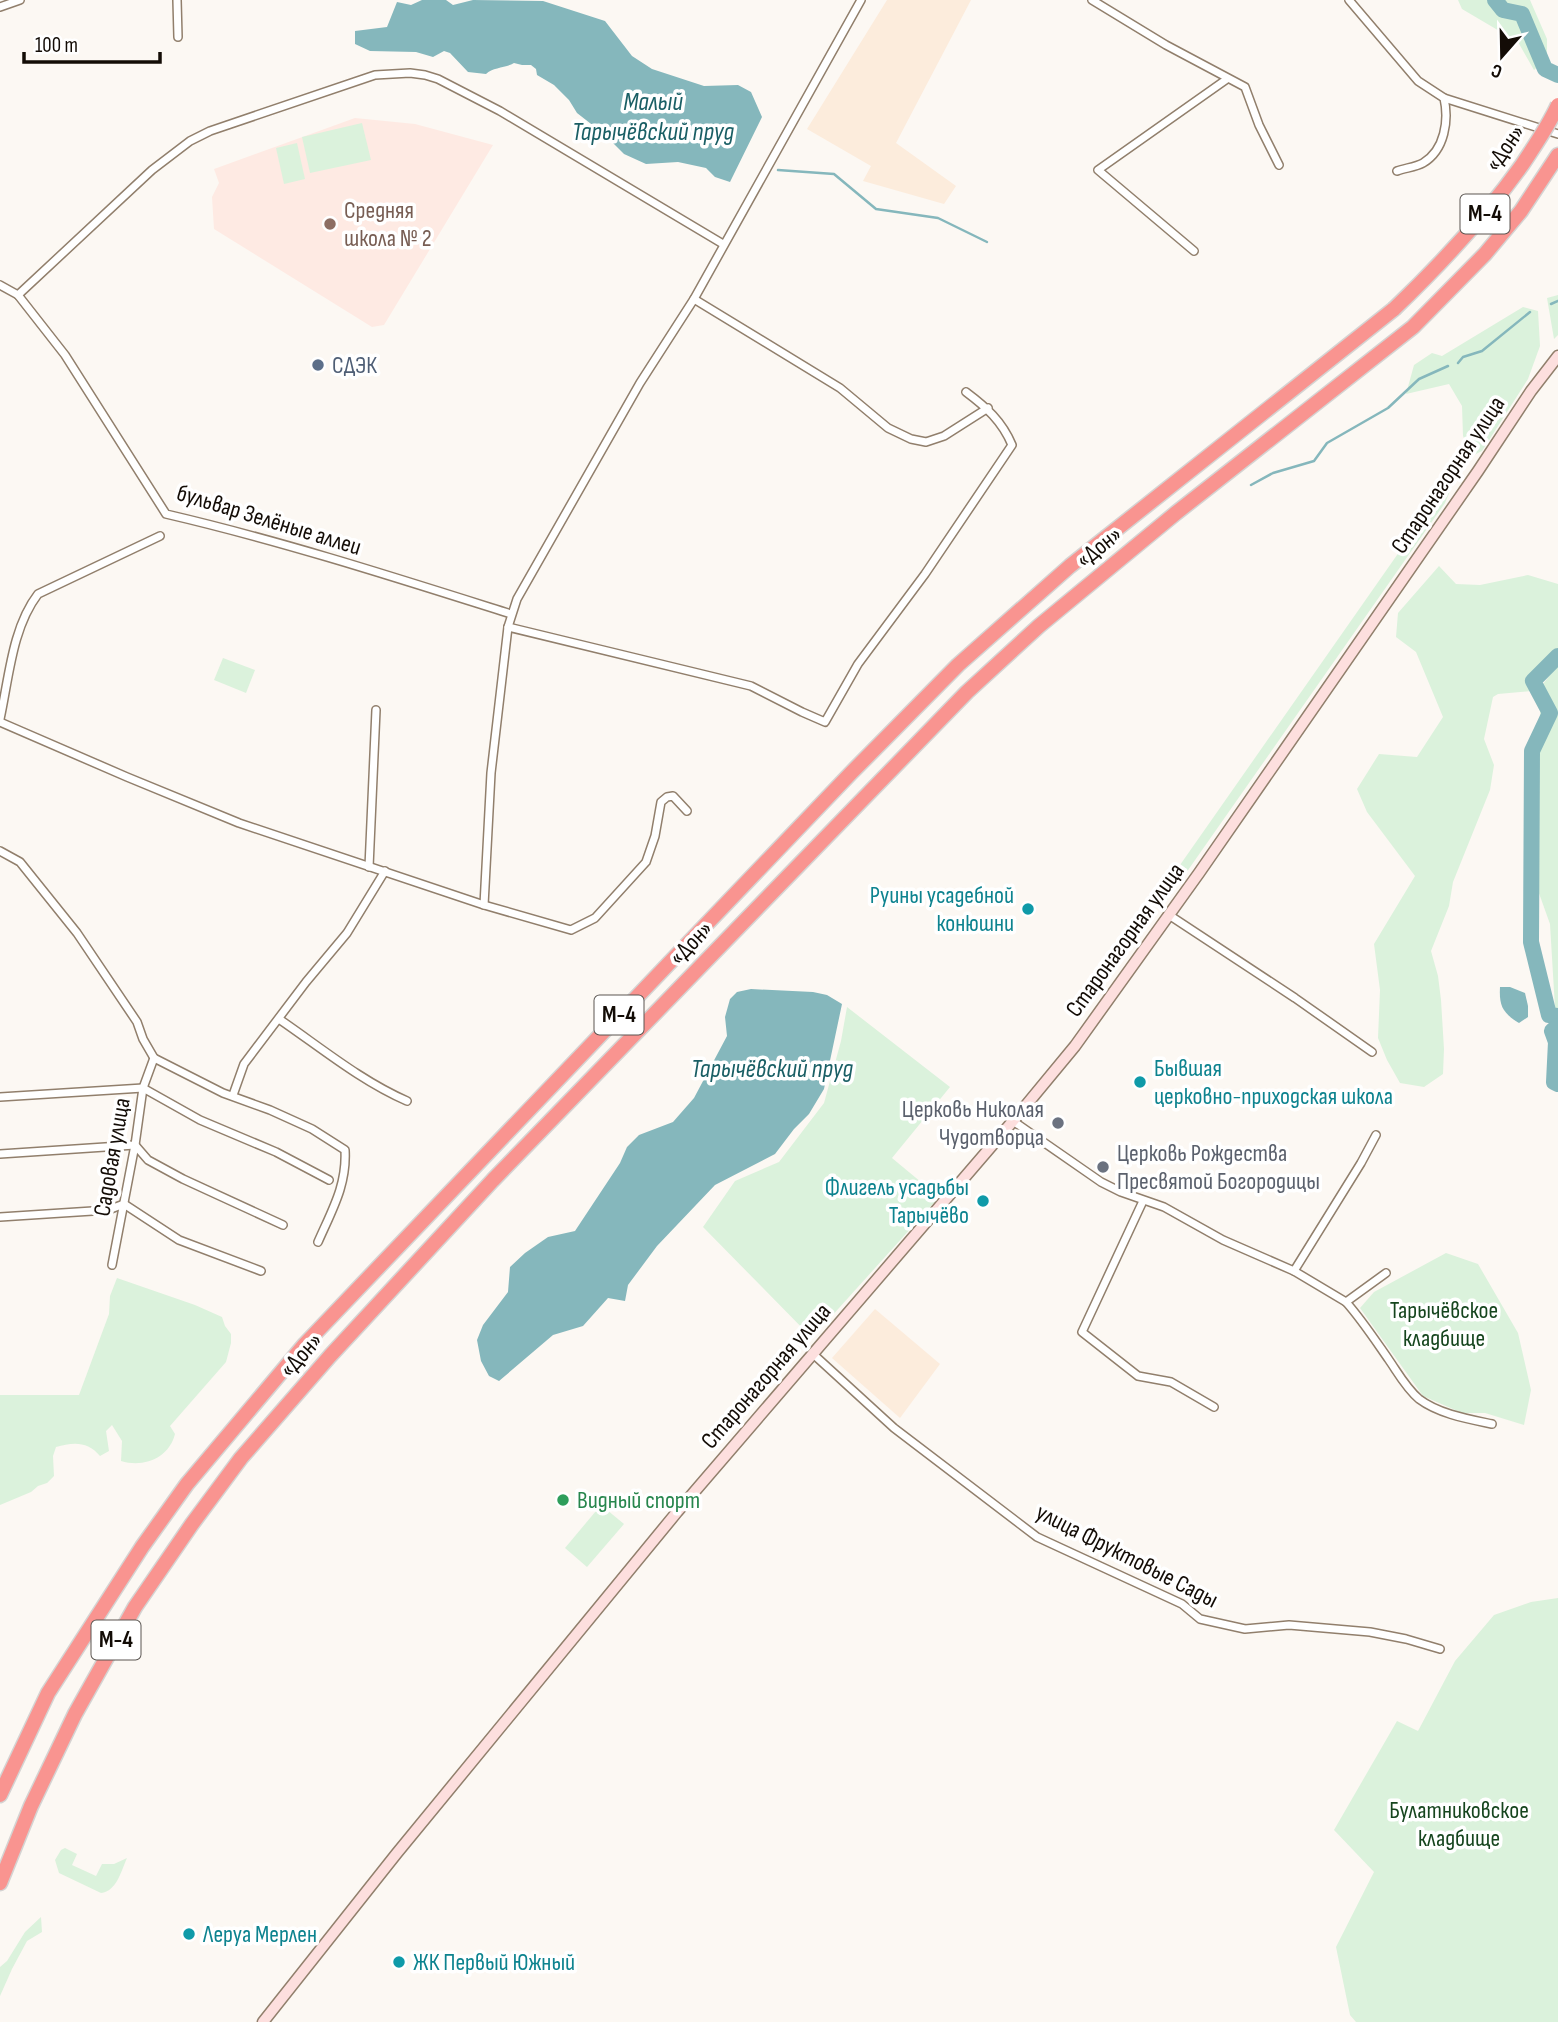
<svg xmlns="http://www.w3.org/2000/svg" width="1558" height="2022" font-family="'Sofia Sans Condensed',sans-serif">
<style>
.built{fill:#fcecdc}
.education{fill:#feeae3}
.green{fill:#dbf2dc}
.water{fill:#85b7bc}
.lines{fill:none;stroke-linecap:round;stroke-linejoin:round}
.stream{stroke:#85b7bc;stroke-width:2.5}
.river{stroke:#85b7bc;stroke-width:16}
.street-casing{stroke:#917f6c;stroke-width:10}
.secondary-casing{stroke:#917f6c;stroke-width:13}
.highway-casing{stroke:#d5d3d2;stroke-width:17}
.street{stroke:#fff;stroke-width:7}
.secondary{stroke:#fddfde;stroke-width:10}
.highway{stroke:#f99490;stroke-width:14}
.highway-bridge-casing{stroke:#d5d3d2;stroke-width:17;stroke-linecap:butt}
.highway-bridge{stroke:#f99490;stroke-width:14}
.education-dot{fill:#8d6e63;stroke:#fff;stroke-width:2.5}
.service-dot{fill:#5c6f8a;stroke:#fff;stroke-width:2.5}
.culture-dot{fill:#0f9aa8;stroke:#fff;stroke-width:2.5}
.worship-dot{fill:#6b7280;stroke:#fff;stroke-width:2.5}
.leisure-dot{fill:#2e9e5b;stroke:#fff;stroke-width:2.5}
.labels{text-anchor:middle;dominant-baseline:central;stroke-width:7;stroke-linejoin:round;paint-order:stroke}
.shield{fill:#fff;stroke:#5a5551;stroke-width:2}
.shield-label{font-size:23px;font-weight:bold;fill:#130c06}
.street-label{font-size:24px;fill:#130c06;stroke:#fff}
.education-label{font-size:24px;fill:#785e54;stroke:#fff;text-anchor:start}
.service-label{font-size:24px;fill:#4e5e75;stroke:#fff;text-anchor:start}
.culture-label{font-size:24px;fill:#0d838f;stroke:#fff;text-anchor:start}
.worship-label{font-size:24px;fill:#5b616d;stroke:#fff;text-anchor:end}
.park-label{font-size:24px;fill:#16451e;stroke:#fff}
.leisure-label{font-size:24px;fill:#27864d;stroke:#fff;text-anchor:start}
.water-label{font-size:26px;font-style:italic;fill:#1a5f65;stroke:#fff}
</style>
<rect width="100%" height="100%" fill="#fcf8f3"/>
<g class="built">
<polygon points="887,0 971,0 896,143 956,186 944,204 863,181 871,166 807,129"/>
<polygon points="875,1309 940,1364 900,1418 832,1358"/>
</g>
<polygon class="education" points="355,118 415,124 493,145 384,325 372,327 214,229 212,197 219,183 214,169"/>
<g class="green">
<polygon points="1458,0 1530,0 1547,39 1547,59 1534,70 1518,42 1462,9"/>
<polygon points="362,123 371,160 310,173 302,137"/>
<polygon points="297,143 305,179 284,184 276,148"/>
<polygon points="1558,295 1558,335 1554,339 1547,298"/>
<polygon points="1523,307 1538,311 1540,346 1528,379 1482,451 1472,456 1463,436 1462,406 1449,384 1406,394 1414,365 1432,353 1442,356"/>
<polygon points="1454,464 1458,472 1445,503 1165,903 1159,895 1439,495"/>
<polygon points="1439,566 1456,584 1480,585 1528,575 1558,584 1558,658 1531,691 1498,694 1493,697 1484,739 1494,765 1490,790 1453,882 1449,906 1431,951 1438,976 1441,1000 1444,1049 1443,1074 1424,1087 1400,1083 1387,1060 1378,1038 1380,990 1374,944 1415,876 1367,812 1357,789 1379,754 1417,757 1443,717 1416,652 1396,637 1398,613"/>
<polygon points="223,658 255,670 246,693 214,680"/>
<polygon points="1558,665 1558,1058 1550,924 1526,857 1543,684"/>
<polygon points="847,1007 950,1087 892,1158 939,1197 812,1338 703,1227 735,1181 779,1162 824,1103 841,1041"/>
<polygon points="1446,1253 1478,1264 1518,1333 1531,1390 1524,1425 1485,1413 1462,1413 1423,1396 1360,1308 1374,1292"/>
<path d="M117 1278 195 1305 222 1317 225 1326 231 1334V1343L226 1362 170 1426 175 1434C169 1458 144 1468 121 1461L122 1441 112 1425 106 1431 109 1451 100 1456C88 1441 73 1442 56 1447L53 1456 54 1476 47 1483 38 1486 31 1492 0 1505V1395H79L109 1314 110 1296Z"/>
<polygon points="601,1505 624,1524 587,1567 565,1548"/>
<polygon points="1558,1598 1558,2022 1356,2022 1350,2015 1336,1947 1374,1872 1334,1830 1397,1721 1418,1731 1455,1661 1494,1615 1531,1602"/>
<path d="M65 1848 77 1854 72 1865 96 1876 102 1864H114L127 1858C121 1871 117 1891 101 1893L59 1873 55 1860 61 1850Z"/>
<polygon points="41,1917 42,1932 27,1941 12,1969 0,1996 0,1967 7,1961 25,1932"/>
</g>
<g class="water">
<path d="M422 0H446L453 5 473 0 543 1 605 21 632 56 652 69 704 86 738 85 751 92 762 117 730 182 715 177 706 168 678 162 646 164 624 154 604 134 577 113 569 100 554 85 537 75 536 69 531 65H522L514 63C506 68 493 67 486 74L468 72 450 53 444 51 433 57 416 52 370 51 355 44V31L387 27 397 2 411 5Z"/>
<path d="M1500 987H1510L1525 993 1528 1006V1017L1519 1023C1502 1013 1499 1005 1500 987Z"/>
<polygon points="751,989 813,992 827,995 842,1004 824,1089 809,1114 794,1129 775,1154 715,1185 657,1246 628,1285 625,1301 608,1298 583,1326 553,1335 499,1381 489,1376 481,1361 477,1340 483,1325 508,1292 510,1267 525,1253 548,1237 575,1231 620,1163 627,1147 639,1135 673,1122 694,1098 727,1036 725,1017 730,999 737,992"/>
</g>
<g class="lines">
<g class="stream">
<polyline points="778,170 834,174 876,209 938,218 987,242"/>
<polyline points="1551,304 1558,301"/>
<polyline points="1458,363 1463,357 1482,351 1530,312"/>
<polyline points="1251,485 1273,473 1314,461 1327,443 1388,408 1419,379 1448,366"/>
</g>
<g class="river">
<polyline points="1495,0 1503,10 1522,14 1545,69 1558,75"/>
<polyline points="1558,656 1533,681 1550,713 1532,751 1531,942 1549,1015 1558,1016"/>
<polyline points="1558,1026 1552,1031 1556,1042 1554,1082 1558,1084"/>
</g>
<g class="street-casing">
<g id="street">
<polyline points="177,0 178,37"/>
<polyline points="1092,0 1166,45 1245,87 1259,125 1279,165"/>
<path d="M1349 0 1418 81 1444 98C1449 120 1445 150 1423 163 1416 167 1405 168 1397 171"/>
<polyline points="0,7 20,0"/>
<polyline points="1444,98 1558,134"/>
<polyline points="1194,251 1098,170 1227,79"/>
<path d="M0 285 18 295 65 355 166 514C282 541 397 578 511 614"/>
<polyline points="18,295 152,170 190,141 210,131 375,75 410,73 425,75 438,79 500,111 723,244"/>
<polyline points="694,299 840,388 888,428 911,439 926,442 944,436 988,408"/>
<path d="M508 627 751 686 802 712 825 722 858 664 925 574 1012 445C1002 421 986 407 966 392"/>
<path d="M0 719C9 678 12 628 38 594L160 536"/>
<polyline points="0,722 127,777 239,823 484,905 571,930 595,918 646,862 655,836 661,802 667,797 673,796 687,811"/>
<path d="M0 851 20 862 77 933 137 1022 143 1039 154 1058 223 1093 270 1110 312 1129 345 1150C347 1185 332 1210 318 1242"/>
<polyline points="369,867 376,710"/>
<polyline points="484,905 491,773 508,627 517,599 640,383 694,299 861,0"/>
<polyline points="1169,915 1295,998 1372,1052"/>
<path d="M279 1019C320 1047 361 1081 407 1101"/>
<polyline points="233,1095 244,1064 306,982 347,933 385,871"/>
<polyline points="0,1097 143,1088 200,1120 276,1152 329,1180"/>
<polyline points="1013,1121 1101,1182 1121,1192 1164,1207 1223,1240 1294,1271 1346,1302 1386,1273"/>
<polyline points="0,1154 135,1145 148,1160 183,1179 283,1225"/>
<polyline points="1143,1201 1082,1332 1138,1376 1171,1382 1214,1407"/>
<polyline points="0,1217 108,1210 124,1204 179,1240 261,1271"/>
<polyline points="112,1265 135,1145 143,1088 154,1058"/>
<polyline points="1294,1271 1361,1163 1376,1135"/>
<path d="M1346 1302C1362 1320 1375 1340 1389 1360 1398 1373 1406 1388 1419 1399 1439 1414 1468 1419 1492 1424"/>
<polyline points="812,1353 894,1428 1037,1537 1182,1604 1200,1619 1245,1629 1289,1625 1370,1632 1406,1639 1440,1649"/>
</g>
</g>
<g class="secondary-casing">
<polyline id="secondary" points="263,2022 397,1853 677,1512 1013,1121 1075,1046 1199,873 1478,471 1531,391 1558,356"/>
</g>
<g class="highway-casing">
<g id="highway">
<polyline points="0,1795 48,1693 142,1547 187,1484 305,1344 851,773 958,665 1070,566 1394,309"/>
<polyline points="0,1883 31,1806 75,1714 135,1607 192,1524 241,1458 330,1356 493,1180 967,692 1039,626 1176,513 1413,327 1485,254 1521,211 1558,155"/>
</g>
</g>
<use href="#street" class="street"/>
<use href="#secondary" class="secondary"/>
<use href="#highway" class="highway"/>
<g class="highway-bridge-casing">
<path id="highway-bridge" d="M1394 309C1441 264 1484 218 1522 165 1535 145 1548 127 1558 105"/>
</g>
<use href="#highway-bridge" class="highway-bridge"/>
</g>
<circle class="education-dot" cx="330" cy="224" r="7"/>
<circle class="service-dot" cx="318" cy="365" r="7"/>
<g class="culture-dot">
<circle cx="1028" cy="909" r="7"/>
<circle cx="1140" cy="1082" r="7"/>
<circle cx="983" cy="1201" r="7"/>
<circle cx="189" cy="1934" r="7"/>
<circle cx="399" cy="1962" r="7"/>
</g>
<g class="worship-dot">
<circle cx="1058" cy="1123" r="7"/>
<circle cx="1103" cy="1167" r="7"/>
</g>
<circle class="leisure-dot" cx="563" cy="1500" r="7"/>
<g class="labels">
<g class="shield">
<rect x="1460.5" y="194.5" width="49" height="39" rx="5"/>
<rect x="594.5" y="995.5" width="49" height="39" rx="5"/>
<rect x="91.5" y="1620.5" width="49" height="39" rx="5"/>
</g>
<g class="shield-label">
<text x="1485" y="214">М-4</text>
<text x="619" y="1015">М-4</text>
<text x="116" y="1640">М-4</text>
</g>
<g class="street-label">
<text transform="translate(1505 148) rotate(-55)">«Дон»</text>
<text transform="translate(1448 475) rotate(-56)">Старонагорная улица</text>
<text transform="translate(269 520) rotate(17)">бульвар Зелёные аллеи</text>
<text transform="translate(1099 547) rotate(-39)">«Дон»</text>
<text transform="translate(1125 940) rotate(-54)">Старонагорная улица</text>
<text transform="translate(691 943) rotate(-46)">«Дон»</text>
<text transform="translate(112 1157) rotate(-80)">Садовая улица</text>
<text transform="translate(301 1355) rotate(-48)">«Дон»</text>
<text transform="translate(766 1376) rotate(-49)">Старонагорная улица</text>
<text transform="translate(1127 1556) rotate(27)">улица Фруктовые Сады</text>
</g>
<g class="education-label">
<text x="344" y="210">Средняя<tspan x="344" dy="28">школа № 2</tspan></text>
</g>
<g class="service-label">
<text x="332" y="365">СДЭК</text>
</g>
<g class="culture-label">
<text x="1014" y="895" text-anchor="end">Руины усадебной<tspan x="1014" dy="28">конюшни</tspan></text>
<text x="1154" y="1068">Бывшая<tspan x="1154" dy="28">церковно-приходская школа</tspan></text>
<text x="969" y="1187" text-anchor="end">Флигель усадьбы<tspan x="969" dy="28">Тарычёво</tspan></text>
<text x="203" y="1934">Леруа Мерлен</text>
<text x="413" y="1962">ЖК Первый Южный</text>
</g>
<g class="worship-label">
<text x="1044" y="1109">Церковь Николая<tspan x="1044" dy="28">Чудотворца</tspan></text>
<text x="1117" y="1153" text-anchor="start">Церковь Рождества<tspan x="1117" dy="28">Пресвятой Богородицы</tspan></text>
</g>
<g class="park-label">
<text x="1444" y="1310">Тарычёвское<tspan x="1444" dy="28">кладбище</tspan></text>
<text x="1459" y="1810">Булатниковское<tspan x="1459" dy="28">кладбище</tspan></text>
</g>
<g class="leisure-label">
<text x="577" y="1500">Видный спорт</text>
</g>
<g class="water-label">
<text x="653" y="102">Малый<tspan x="653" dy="30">Тарычёвский пруд</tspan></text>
<text x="772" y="1069">Тарычёвский пруд</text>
</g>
</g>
<g transform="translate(1502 56) rotate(200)" stroke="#ffffff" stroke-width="5" paint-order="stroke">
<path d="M0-5L12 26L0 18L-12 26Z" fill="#130c06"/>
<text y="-10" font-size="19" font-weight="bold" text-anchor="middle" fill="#130c06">С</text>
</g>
<path d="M24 52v10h136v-10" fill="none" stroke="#130c06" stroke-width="3.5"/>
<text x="35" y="52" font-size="21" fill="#130c06" stroke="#ffffff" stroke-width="5" paint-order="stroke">100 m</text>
</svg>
